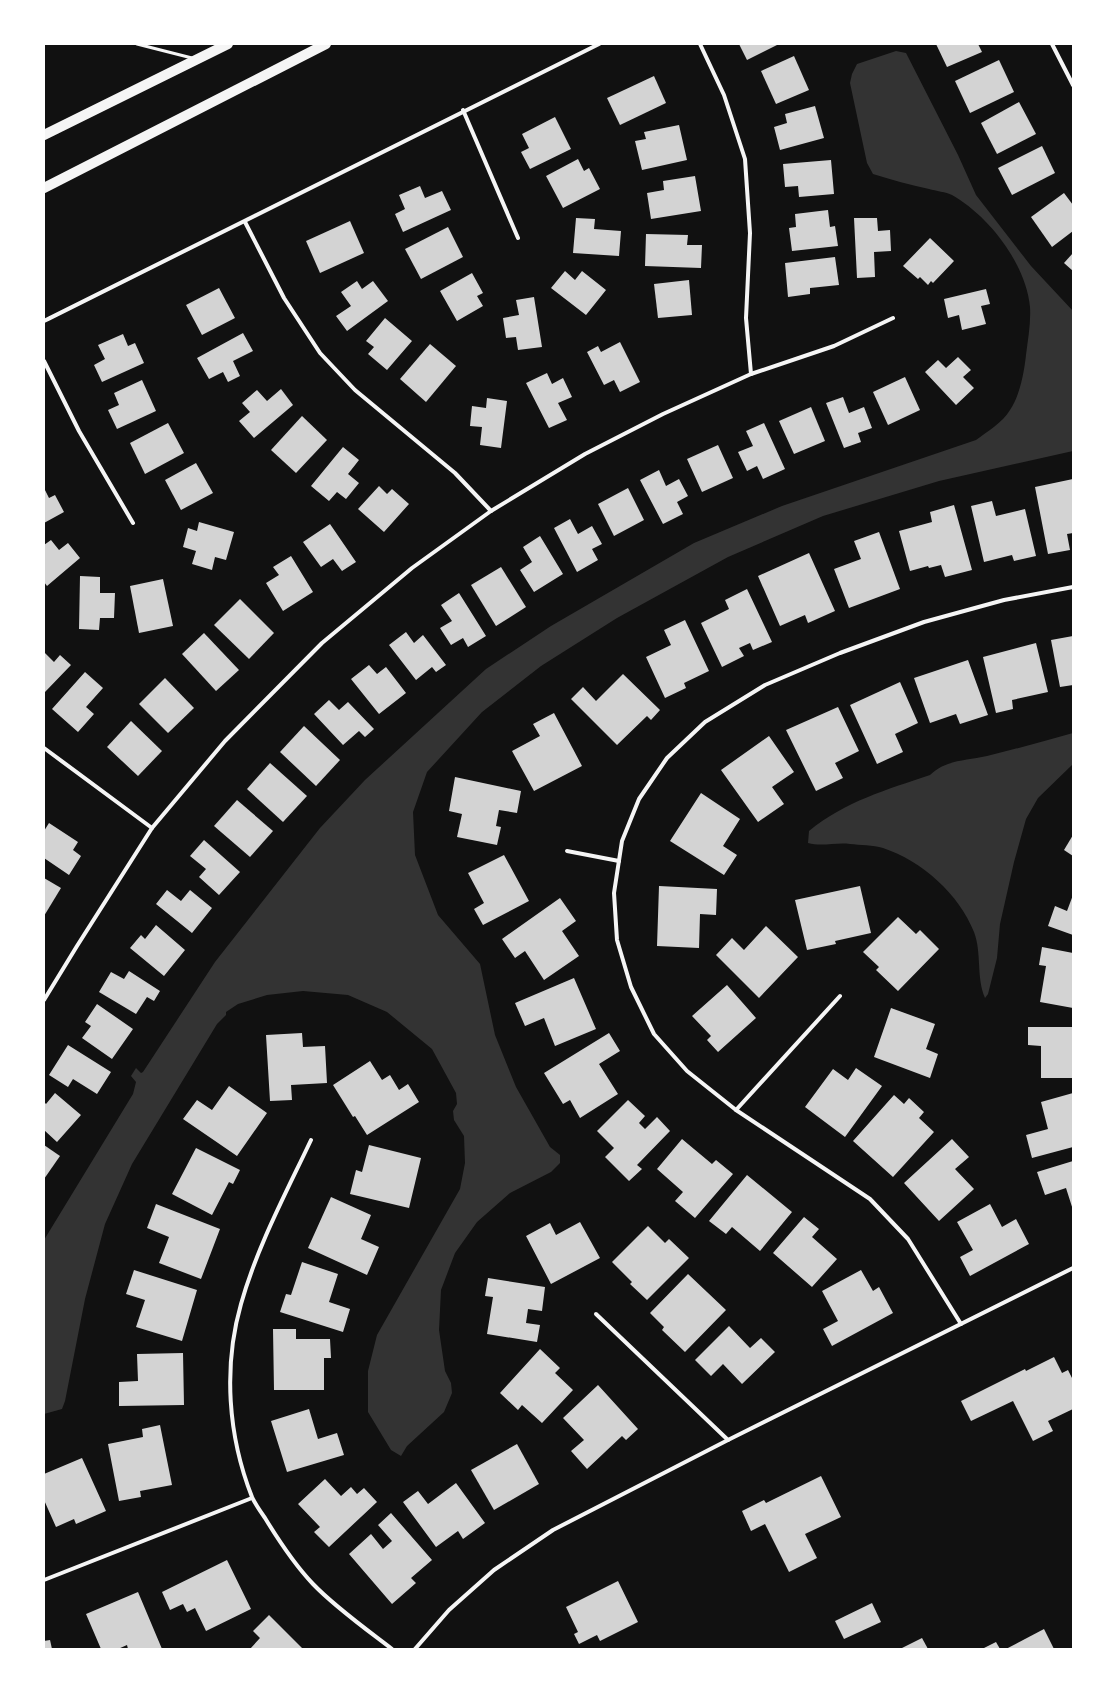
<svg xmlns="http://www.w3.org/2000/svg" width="1117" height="1693" font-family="'Work Sans',sans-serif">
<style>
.water{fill:#333}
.building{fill:#d3d3d3}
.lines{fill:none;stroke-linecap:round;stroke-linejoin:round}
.service{stroke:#f5f5f5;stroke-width:3}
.minor{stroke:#f5f5f5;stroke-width:4}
.primary{stroke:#f5f5f5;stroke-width:10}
</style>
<rect width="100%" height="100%" fill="#111"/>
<g class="water">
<path d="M896 51 906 53 958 155 976 195 1031 266 1073 311V451L939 481 823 516 728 557 617 618 541 666 482 712 427 772 413 812 415 855 438 915 480 964 495 1035 516 1087 550 1147 560 1155V1163L551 1172 510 1193 477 1222 455 1253 441 1290 439 1330 445 1371 451 1383 452 1393 444 1412 407 1446 401 1456 391 1450 368 1412V1371L377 1335 460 1189 465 1163 464 1136 454 1120 453 1111 457 1104 456 1093 432 1049 387 1012 348 995 303 991 267 995 238 1004 226 1012V1015L217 1024 132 1164 105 1224 85 1299 65 1401 62 1409 44 1414V1240L133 1094 136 1082 131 1076 136 1068 141 1073 143 1072 215 962 320 828 365 780 486 669 551 626 694 543 782 506 976 440C988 431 1002 423 1010 410 1020 395 1024 373 1026 355 1028 339 1031 323 1030 307 1026 264 989 216 952 195 946 192 936 191 929 189 910 185 892 180 873 174L867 163 850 83 852 74 857 64Z"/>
<path d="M1073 733V764L1038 798 1026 819 1014 862 1000 924 997 958 988 994 985 998C976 977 982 953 974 932 959 894 922 861 883 848 873 845 860 845 850 844 836 842 822 847 808 843L809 831C846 801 886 790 930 775 947 759 966 761 987 756 1016 749 1044 741 1073 733Z"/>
</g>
<g class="building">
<polygon points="739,44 779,44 747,60"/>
<polygon points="936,44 978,44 982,52 947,67"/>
<polygon points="794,56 809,90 776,104 761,71"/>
<polygon points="999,60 1014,92 970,113 955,81"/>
<polygon points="654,76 666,103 620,125 607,98"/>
<polygon points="1019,102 1036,134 997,154 981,123"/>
<polygon points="815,106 824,138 780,150 774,127 787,123 785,114"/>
<polygon points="555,117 571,149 530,169 521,152 529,148 522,134"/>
<polygon points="679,125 687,160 642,170 635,141 646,139 644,132"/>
<polygon points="1042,146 1055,173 1012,195 998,168"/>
<polygon points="578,159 584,171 589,168 600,189 563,208 546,176"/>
<polygon points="831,160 834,194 799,197 798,186 785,187 783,164"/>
<polygon points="695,176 701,211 651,219 647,193 664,190 663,181"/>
<polygon points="420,186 425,198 442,191 451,210 403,232 395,214 405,209 399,195"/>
<polygon points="1064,193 1073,205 1073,231 1052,247 1031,217"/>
<polygon points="828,210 830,227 835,226 838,246 792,251 789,228 796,227 795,214"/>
<polygon points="576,218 595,219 594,229 621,231 619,256 573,253"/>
<polygon points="854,218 877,218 878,231 890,230 891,251 874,252 875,277 857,278"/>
<polygon points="350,221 364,253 320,273 306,241"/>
<polygon points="448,227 463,257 421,279 405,249"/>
<polygon points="646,234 688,235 687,245 702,245 701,268 645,266"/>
<polygon points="930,238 954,261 933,283 931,281 928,285 920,277 918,279 903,266"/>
<polygon points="1073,253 1073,271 1064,263"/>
<polygon points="835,257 839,285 810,288 810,294 788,297 785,263"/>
<polygon points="565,271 575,280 582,271 606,290 586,315 551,288"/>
<polygon points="472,273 483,293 477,296 483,306 457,321 440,291"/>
<polygon points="689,280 692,315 658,318 654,284"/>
<polygon points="357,281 362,289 373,281 388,301 347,331 336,316 351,306 341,292"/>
<polygon points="219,288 235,318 202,335 186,305"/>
<polygon points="986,289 990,304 981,306 986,324 962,330 959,315 948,318 944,299"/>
<polygon points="534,297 542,347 518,350 516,337 506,338 503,318 519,315 516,300"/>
<polygon points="385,318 412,341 387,370 368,354 374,347 366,341"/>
<polygon points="243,333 253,351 233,361 240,376 228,382 223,372 209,379 197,358"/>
<polygon points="123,334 128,346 135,343 144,363 102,382 94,365 105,359 98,345"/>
<polygon points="620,342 640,382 620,392 614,380 604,385 587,352 598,346 601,352"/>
<polygon points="430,344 456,366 426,402 400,379"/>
<polygon points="958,357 971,370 963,377 974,388 956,405 925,372 938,360 946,368"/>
<polygon points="547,373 552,384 563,378 572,397 558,403 567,420 549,428 526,383"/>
<polygon points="905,377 920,410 888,425 873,392"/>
<polygon points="142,380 156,411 117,429 108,410 119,405 114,393"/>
<polygon points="281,389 293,405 254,438 239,421 250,412 242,403 257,390 267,401"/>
<polygon points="843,397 849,413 864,407 872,428 858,433 861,442 844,448 826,403"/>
<polygon points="487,398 507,401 501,448 480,445 482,427 470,426 472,406 486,408"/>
<polygon points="811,407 825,441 794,454 779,421"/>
<polygon points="302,416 327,440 296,473 271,450"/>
<polygon points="168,423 184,453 145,474 130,443"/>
<polygon points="764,423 785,469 763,479 757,466 747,471 738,452 753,446 746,431"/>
<polygon points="718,445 733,478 702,492 687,459"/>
<polygon points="343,447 359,460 348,474 359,483 346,499 337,492 329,501 311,486"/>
<polygon points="196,463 213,493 181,510 165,480"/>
<polygon points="659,470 666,486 679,479 688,496 677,502 683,514 663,524 640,480"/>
<polygon points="1073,479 1073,533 1067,534 1070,550 1048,554 1035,487"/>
<polygon points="379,486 387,494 392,489 409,504 384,532 358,509"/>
<polygon points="44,488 49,498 55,495 64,512 44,523"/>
<polygon points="628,488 644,520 614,536 598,504"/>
<polygon points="992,501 996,516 1025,509 1036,556 1014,561 1012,555 984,562 971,506"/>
<polygon points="954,505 972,570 945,577 941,565 929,568 928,566 910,571 899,531 932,522 930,512"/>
<polygon points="570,519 578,534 592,526 602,544 592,549 598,560 577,572 554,528"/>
<polygon points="199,522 234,532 226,560 215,557 212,570 192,564 196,551 183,547 188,528 197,531"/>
<polygon points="330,524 356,562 342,571 333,559 321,567 303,542"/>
<polygon points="879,532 900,589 849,608 834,569 861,559 854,541"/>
<polygon points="540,536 563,574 534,592 520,570 532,562 523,547"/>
<polygon points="51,540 59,550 68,543 80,558 47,586 44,582 44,545"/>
<polygon points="809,553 835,611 808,623 805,615 780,626 758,576"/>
<polygon points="291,556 313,592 283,611 266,583 279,575 273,567"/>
<polygon points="501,567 526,607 496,626 471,585"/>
<polygon points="80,576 100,577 100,593 115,593 114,618 100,618 99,630 79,629"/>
<polygon points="163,579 173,626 139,633 130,586"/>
<polygon points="747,589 772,642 753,650 750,643 739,648 744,656 722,667 701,623 729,609 725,600"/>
<polygon points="459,593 486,636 468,647 463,638 451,645 440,628 452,621 441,605"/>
<polygon points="240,599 274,633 249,659 214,625"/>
<polygon points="685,620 709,671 684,683 686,688 665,698 646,657 671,645 664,630"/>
<polygon points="406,632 414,643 423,635 446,665 436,672 432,667 416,680 389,645"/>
<polygon points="204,633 239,670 216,691 182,654"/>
<polygon points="1073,636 1073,685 1060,687 1051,640"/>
<polygon points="1036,643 1048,692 1012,700 1013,709 996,713 983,657"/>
<polygon points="44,652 54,662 60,655 71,665 45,692 44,690"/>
<polygon points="968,660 988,715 960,724 956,714 930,723 914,678"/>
<polygon points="369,665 377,674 386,667 406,693 379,714 351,679"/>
<polygon points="85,672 103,688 86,707 94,714 78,732 52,709"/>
<polygon points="623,674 660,710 651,720 647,716 617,745 571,699 583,687 596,701"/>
<polygon points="165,678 194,708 168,733 139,704"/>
<polygon points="900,682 918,723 895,734 903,752 877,764 850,705"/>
<polygon points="329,700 339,710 348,702 374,729 365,737 359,731 343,745 314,714"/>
<polygon points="838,707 859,751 835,763 843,778 816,791 786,730"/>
<polygon points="554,713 582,766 534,791 512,751 540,736 533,724"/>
<polygon points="131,721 162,751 138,776 107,747"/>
<polygon points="304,726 340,760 316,786 280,752"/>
<polygon points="769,736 794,772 772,787 784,804 758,822 721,770"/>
<polygon points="270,763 307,796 283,822 247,789"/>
<polygon points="455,777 521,791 517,813 499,810 496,826 501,827 497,845 457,837 462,814 449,811"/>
<polygon points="701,793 740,819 723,846 737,855 724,875 670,841"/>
<polygon points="237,800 273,831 250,857 214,826"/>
<polygon points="49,823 78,842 73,850 81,856 69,875 44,858 44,831"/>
<polygon points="1073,835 1073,856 1064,850"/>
<polygon points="204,840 240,872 219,895 199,877 206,869 190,856"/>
<polygon points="504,855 529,901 483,925 474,909 484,903 468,873"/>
<polygon points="44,878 61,888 44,916"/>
<polygon points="659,886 717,889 716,915 700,914 699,948 657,946"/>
<polygon points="860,886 871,933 835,941 836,944 807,950 795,900"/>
<polygon points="167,890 181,901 190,890 212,908 192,933 156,904"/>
<polygon points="1073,895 1073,935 1048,926 1055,906 1067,911"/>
<polygon points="560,898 576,921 562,931 579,956 544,980 525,951 515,958 502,939"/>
<polygon points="898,917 916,934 920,930 939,949 898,991 876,970 879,967 863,952"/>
<polygon points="156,925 185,950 164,976 130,948 141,935 145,939"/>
<polygon points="766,926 798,957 759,998 716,955 732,938 744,950"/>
<polygon points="1042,947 1073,953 1073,1008 1040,1002 1046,966 1039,965"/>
<polygon points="129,971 160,991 154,1001 147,997 136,1014 99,992 111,972 124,979"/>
<polygon points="574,978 596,1029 555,1046 544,1018 525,1026 515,1003"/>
<polygon points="727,985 756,1018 718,1052 707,1040 711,1036 692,1016"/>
<polygon points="97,1004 133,1029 112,1059 82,1038 91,1026 85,1022"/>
<polygon points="891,1008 935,1024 926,1049 938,1054 930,1078 874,1057"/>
<polygon points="1028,1027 1073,1027 1073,1078 1041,1078 1041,1046 1028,1045"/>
<polygon points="302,1033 303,1047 325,1046 327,1083 291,1085 292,1100 270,1101 266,1035"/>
<polygon points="609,1033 620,1051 599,1064 618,1094 580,1118 570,1100 563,1104 544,1073"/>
<polygon points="68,1045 111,1072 97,1094 73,1079 68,1087 49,1075"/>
<polygon points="370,1061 382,1080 390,1075 399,1090 408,1084 419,1102 367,1135 355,1116 353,1117 333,1085"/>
<polygon points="856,1068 882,1086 845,1137 805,1107 833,1069 848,1080"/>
<polygon points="229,1086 267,1113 237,1156 183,1119 197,1100 212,1110"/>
<polygon points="55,1093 81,1115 57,1142 44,1130 44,1102 46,1104"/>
<polygon points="1073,1093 1073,1147 1032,1158 1026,1135 1048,1129 1041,1102"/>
<polygon points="894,1095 904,1104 909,1098 924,1112 919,1118 934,1132 893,1177 853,1141"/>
<polygon points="628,1100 645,1116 639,1123 645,1129 657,1117 670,1131 637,1165 642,1169 629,1181 605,1157 614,1148 597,1131"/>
<polygon points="682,1139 712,1164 716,1160 733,1174 695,1218 675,1201 683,1192 657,1169"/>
<polygon points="952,1139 969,1157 955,1169 974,1189 939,1221 904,1183"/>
<polygon points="44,1145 60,1156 44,1179"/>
<polygon points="369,1145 421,1158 409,1208 350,1194 356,1170 362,1172"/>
<polygon points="196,1148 240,1170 233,1184 229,1182 212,1215 172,1194"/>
<polygon points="1073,1161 1073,1210 1066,1188 1045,1195 1037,1172"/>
<polygon points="747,1175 792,1212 760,1251 732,1227 726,1234 709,1221"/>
<polygon points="331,1197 371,1215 361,1239 379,1247 367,1275 308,1248"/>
<polygon points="156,1204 220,1229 201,1279 159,1263 169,1237 147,1228"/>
<polygon points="990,1204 1002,1227 1016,1219 1029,1244 970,1276 960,1257 973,1250 957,1222"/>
<polygon points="804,1217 819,1229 812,1237 837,1259 812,1287 773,1253"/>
<polygon points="580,1222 600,1258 551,1284 526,1236 550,1223 556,1235"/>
<polygon points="648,1226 665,1243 669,1239 689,1258 647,1300 630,1284 632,1282 612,1262"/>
<polygon points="302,1262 338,1274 329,1302 350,1309 343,1332 280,1312 286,1294 291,1295"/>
<polygon points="134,1270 197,1290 182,1341 136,1327 145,1300 126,1294"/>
<polygon points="861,1270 873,1291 879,1287 893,1313 832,1346 823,1329 838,1321 822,1291"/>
<polygon points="688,1274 726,1310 685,1352 662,1330 664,1327 650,1313"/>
<polygon points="488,1278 545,1287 542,1311 528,1309 526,1323 540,1325 537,1342 487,1334 493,1297 485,1296"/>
<polygon points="729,1326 750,1348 761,1338 775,1352 742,1384 723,1364 711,1376 695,1360"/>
<polygon points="273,1329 296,1329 296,1339 330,1339 331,1358 324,1358 324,1390 274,1390"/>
<polygon points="540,1349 560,1368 555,1373 573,1390 542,1423 522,1405 518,1410 500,1393"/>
<polygon points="183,1353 184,1405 119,1406 119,1382 138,1381 137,1354"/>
<polygon points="1054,1357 1062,1373 1068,1370 1073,1380 1073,1409 1048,1421 1053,1431 1033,1441 1013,1401 971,1421 961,1401 1025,1369 1026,1371"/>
<polygon points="598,1385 638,1429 626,1440 622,1436 587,1469 571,1451 584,1440 563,1418"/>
<polygon points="309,1409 318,1439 337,1433 344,1455 287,1472 271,1421"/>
<polygon points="160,1425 172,1485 140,1491 141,1497 119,1501 108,1444 143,1437 142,1429"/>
<polygon points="517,1444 539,1484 494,1510 471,1470"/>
<polygon points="82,1458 106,1511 76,1524 74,1519 56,1527 44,1500 44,1474"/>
<polygon points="821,1476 841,1517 805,1534 817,1558 789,1572 765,1524 751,1531 742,1511 764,1500 766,1503"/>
<polygon points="325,1479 341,1496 351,1487 357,1494 364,1488 377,1502 329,1547 314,1532 320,1527 298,1504"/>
<polygon points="456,1483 485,1523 463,1539 458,1531 436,1547 403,1502 418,1491 428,1504"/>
<polygon points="391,1513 432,1560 411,1578 416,1583 392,1604 349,1554 371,1534 383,1549 392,1541 378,1525"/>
<polygon points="227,1560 251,1609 206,1631 195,1608 187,1612 183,1604 170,1610 162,1592"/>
<polygon points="618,1581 638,1622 600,1641 597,1635 579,1644 574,1634 578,1632 566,1607"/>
<polygon points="138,1592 162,1649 128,1649 127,1645 118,1649 101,1649 86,1614"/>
<polygon points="872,1603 881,1622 844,1639 835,1621"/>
<polygon points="269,1615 303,1649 250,1649 260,1638 253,1631"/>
<polygon points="1044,1629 1054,1649 1006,1649"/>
<polygon points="922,1638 928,1649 902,1649 902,1648"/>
<polygon points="50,1640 52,1649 44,1649 44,1641"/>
<polygon points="996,1642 1000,1649 982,1649"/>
</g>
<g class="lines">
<polyline class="service" points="137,44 192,58"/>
<g class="minor">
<polyline points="700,44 724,95 745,159 750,233 746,318 751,374"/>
<polyline points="1052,44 1073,85"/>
<polyline points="463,110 518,238"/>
<polyline points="245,222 284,298 320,353 355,390 455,473 491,511"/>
<path d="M44 321C229 229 413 135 599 44"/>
<polyline points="44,361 79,431 133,523"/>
<polyline points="44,748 152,828"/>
<polyline points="567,851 619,861"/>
<polyline points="44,1000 77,946 152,828 225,741 322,643 412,568 491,511 585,454 663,414 751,374 834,346 893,318"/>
<polyline points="736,1110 840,996"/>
<path d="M311 1140C286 1193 257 1247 241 1304 223 1367 228 1436 252 1497 255 1504 260 1511 265 1518 279 1541 294 1564 313 1584 335 1607 366 1629 392 1649"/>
<polyline points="596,1314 728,1440"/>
<polyline points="961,1324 908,1239 870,1199 736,1110 687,1071 654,1034 631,987 617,940 614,893 622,841 639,799 667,758 705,722 765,685 840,653 924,622 1004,600 1073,587"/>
<polyline points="44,1580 252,1498"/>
<polyline points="415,1649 449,1610 494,1570 553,1530 728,1440 1073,1268"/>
</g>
<g class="primary">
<polyline points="44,135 228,44"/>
<polyline points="44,188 326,44"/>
</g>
</g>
<rect width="1117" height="1693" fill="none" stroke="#ffffff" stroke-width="90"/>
</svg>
